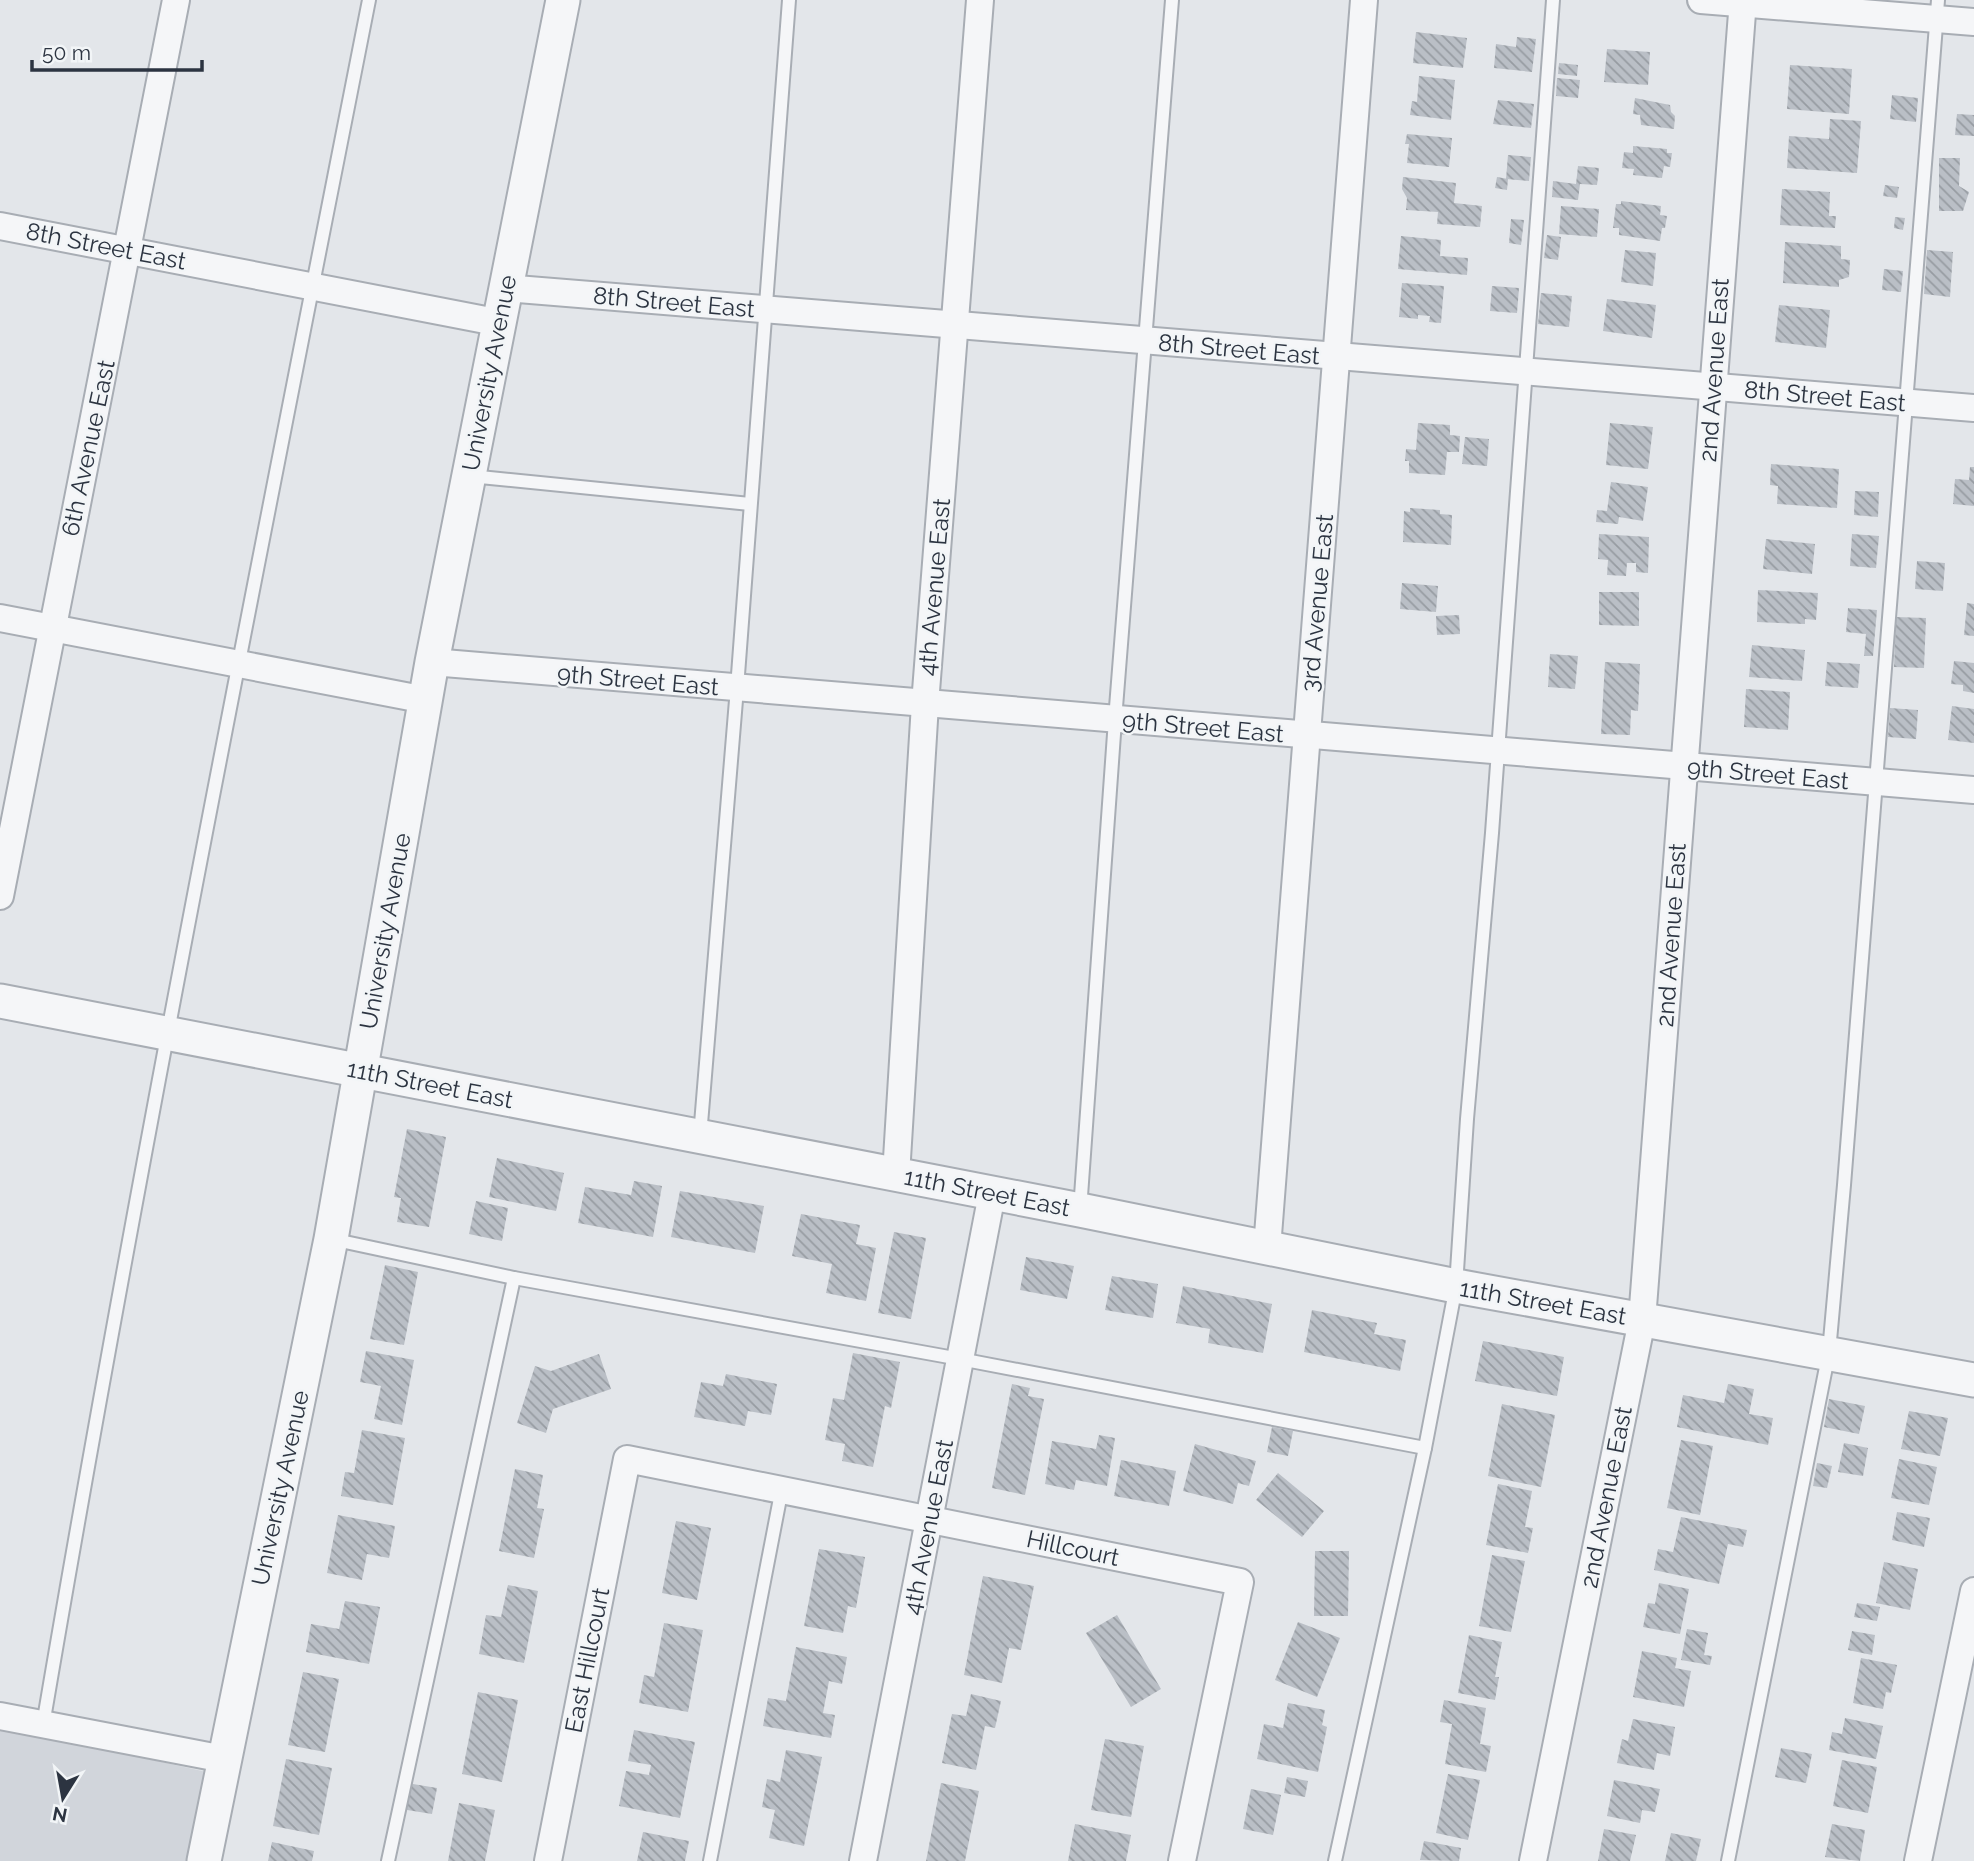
<svg xmlns="http://www.w3.org/2000/svg" width="1974" height="1861" font-family="Raleway,sans-serif">
<style>
.built{fill:#d1d5db}
.building{fill:url(#building-back-hatch)}
.lines{fill:none;stroke-linecap:round;stroke-linejoin:round}
.service-casing{stroke:#a8adb4;stroke-width:16}
.minor-casing{stroke:#a8adb4;stroke-width:30}
.tertiary-casing{stroke:#a8adb4;stroke-width:37}
.service{stroke:#f5f6f8;stroke-width:12}
.minor{stroke:#f5f6f8;stroke-width:26}
.tertiary{stroke:#f5f6f8;stroke-width:33}
.labels{text-anchor:middle;dominant-baseline:central;stroke-width:5;stroke-linejoin:round;paint-order:stroke}
.street-label{font-size:24px;fill:#2c3441;stroke:#f2f5f7}
</style>
<defs>
<pattern id="building-back-hatch" width="6" height="6" patternUnits="userSpaceOnUse" patternTransform="scale(1.75)"><rect width="6" height="6" fill="#babfc6"/><path d="M-1 5l2 2M0 0l6 6M5-1l2 2" fill="none" stroke="#979ca2"/></pattern>
</defs>
<rect width="100%" height="100%" fill="#e3e6ea"/>
<polygon class="built" points="0,1726 220,1775 204,1861 0,1861"/>
<g class="building">
<polygon points="1416,32 1467,38 1463,68 1413,63"/>
<polygon points="1517,37 1536,39 1532,72 1494,68 1496,44 1516,47"/>
<polygon points="1607,49 1650,52 1648,85 1604,82"/>
<polygon points="1559,63 1578,65 1577,76 1558,74"/>
<polygon points="1790,65 1852,69 1849,114 1787,109"/>
<polygon points="1419,76 1455,80 1451,120 1410,115 1412,101 1417,102"/>
<polygon points="1557,78 1580,80 1578,98 1556,96"/>
<polygon points="1892,95 1918,98 1916,122 1890,119"/>
<polygon points="1635,98 1670,105 1671,112 1675,116 1674,129 1641,125 1640,115 1633,114"/>
<polygon points="1498,100 1534,104 1531,128 1493,124"/>
<polygon points="1957,114 1974,115 1974,136 1955,135"/>
<polygon points="1830,119 1861,121 1857,173 1787,168 1789,136 1829,139"/>
<polygon points="1407,134 1452,138 1449,167 1407,163 1409,144 1405,144"/>
<polygon points="1633,146 1667,149 1667,153 1672,153 1670,167 1664,166 1662,178 1633,175 1634,169 1622,168 1624,152 1633,153"/>
<polygon points="1508,155 1531,157 1529,181 1506,179"/>
<polygon points="1939,158 1960,158 1959,186 1969,192 1963,211 1939,211"/>
<polygon points="1578,166 1599,168 1597,185 1580,184 1578,200 1552,197 1553,181 1576,184"/>
<polygon points="1403,177 1456,183 1454,203 1482,206 1480,227 1437,224 1438,212 1406,210 1407,198 1402,189"/>
<polygon points="1497,177 1508,179 1507,190 1495,188"/>
<polygon points="1885,185 1899,187 1897,198 1883,196"/>
<polygon points="1782,189 1830,192 1829,216 1836,216 1835,228 1780,225"/>
<polygon points="1621,201 1661,206 1660,215 1667,216 1665,228 1662,228 1660,241 1619,235 1619,228 1613,228 1616,204 1621,204"/>
<polygon points="1561,206 1599,209 1597,237 1559,234"/>
<polygon points="1895,217 1905,218 1903,230 1894,228"/>
<polygon points="1511,219 1524,220 1521,245 1509,243"/>
<polygon points="1547,235 1561,237 1558,260 1544,258"/>
<polygon points="1401,236 1441,240 1440,256 1468,258 1467,275 1398,269"/>
<polygon points="1785,242 1841,246 1841,259 1850,260 1849,277 1839,280 1839,287 1783,283"/>
<polygon points="1625,250 1656,253 1653,286 1621,282"/>
<polygon points="1927,250 1953,252 1950,297 1924,294"/>
<polygon points="1884,269 1903,271 1901,292 1882,290"/>
<polygon points="1402,283 1444,286 1441,323 1429,322 1430,316 1418,315 1418,319 1399,317"/>
<polygon points="1492,286 1519,288 1517,313 1490,311"/>
<polygon points="1541,293 1572,296 1569,327 1538,324"/>
<polygon points="1607,299 1656,305 1652,338 1603,331"/>
<polygon points="1779,305 1830,310 1826,348 1775,342"/>
<polygon points="1418,423 1450,425 1450,435 1460,436 1459,452 1447,452 1445,475 1409,473 1409,461 1405,461 1406,449 1416,450"/>
<polygon points="1610,423 1653,427 1648,469 1606,465"/>
<polygon points="1465,437 1489,439 1487,466 1462,464"/>
<polygon points="1771,464 1839,469 1837,508 1777,504 1778,486 1770,485"/>
<polygon points="1970,467 1974,467 1974,506 1953,504 1955,479 1969,480"/>
<polygon points="1611,482 1648,487 1643,521 1619,517 1618,524 1596,522 1597,510 1607,511"/>
<polygon points="1855,491 1879,492 1878,517 1854,515"/>
<polygon points="1410,508 1440,510 1440,514 1452,515 1451,545 1403,542 1404,511 1410,512"/>
<polygon points="1599,534 1649,537 1648,573 1636,572 1636,563 1627,563 1626,576 1607,575 1608,560 1598,559"/>
<polygon points="1852,534 1879,536 1876,568 1850,566"/>
<polygon points="1766,539 1815,544 1812,574 1763,569"/>
<polygon points="1917,561 1945,563 1943,591 1915,589"/>
<polygon points="1402,583 1438,586 1436,612 1400,609"/>
<polygon points="1758,590 1818,593 1816,620 1805,619 1805,624 1757,622"/>
<polygon points="1599,592 1639,592 1639,626 1599,625"/>
<polygon points="1967,603 1974,604 1974,636 1964,635"/>
<polygon points="1848,608 1877,610 1873,656 1864,656 1866,634 1846,632"/>
<polygon points="1459,615 1460,634 1437,635 1436,616"/>
<polygon points="1896,617 1926,618 1924,668 1894,667"/>
<polygon points="1752,645 1805,650 1802,681 1749,677"/>
<polygon points="1550,654 1578,656 1575,689 1548,687"/>
<polygon points="1954,661 1974,663 1974,693 1963,691 1963,685 1951,684"/>
<polygon points="1605,662 1640,664 1638,711 1631,710 1630,735 1601,734"/>
<polygon points="1827,662 1860,664 1858,688 1825,686"/>
<polygon points="1746,689 1790,692 1788,730 1744,727"/>
<polygon points="1952,706 1974,709 1974,743 1948,740"/>
<polygon points="1890,708 1918,710 1916,739 1888,737"/>
<polygon points="407,1129 446,1137 429,1227 397,1222 401,1198 394,1197"/>
<polygon points="497,1158 564,1173 556,1211 489,1197"/>
<polygon points="634,1181 662,1186 653,1237 578,1223 585,1187 631,1195"/>
<polygon points="680,1191 764,1206 755,1253 671,1237"/>
<polygon points="476,1201 508,1208 502,1241 469,1234"/>
<polygon points="801,1214 860,1225 856,1244 876,1248 866,1301 826,1293 832,1264 792,1256"/>
<polygon points="894,1232 926,1238 911,1319 878,1313"/>
<polygon points="1026,1257 1074,1266 1067,1299 1020,1290"/>
<polygon points="385,1265 418,1272 404,1345 370,1339"/>
<polygon points="1112,1276 1158,1284 1153,1318 1105,1310"/>
<polygon points="1183,1286 1272,1304 1263,1353 1208,1343 1210,1329 1176,1323"/>
<polygon points="1312,1310 1377,1323 1374,1334 1406,1340 1400,1371 1304,1352"/>
<polygon points="1483,1341 1564,1357 1557,1396 1475,1381"/>
<polygon points="366,1351 414,1360 402,1425 374,1419 381,1386 360,1382"/>
<polygon points="853,1353 900,1362 891,1408 885,1406 873,1467 842,1461 845,1444 825,1440 833,1398 844,1400"/>
<polygon points="599,1354 611,1389 553,1409 546,1433 517,1423 535,1366 551,1371"/>
<polygon points="726,1374 777,1384 771,1415 748,1411 745,1426 694,1417 701,1382 723,1386"/>
<polygon points="1012,1384 1030,1388 1028,1396 1044,1399 1025,1495 992,1488"/>
<polygon points="1728,1384 1754,1389 1749,1414 1773,1418 1768,1445 1677,1427 1683,1395 1724,1403"/>
<polygon points="1829,1399 1865,1406 1859,1434 1824,1427"/>
<polygon points="1502,1404 1555,1415 1541,1487 1488,1476"/>
<polygon points="1909,1411 1948,1418 1940,1456 1901,1449"/>
<polygon points="1272,1427 1293,1431 1288,1456 1267,1452"/>
<polygon points="362,1430 405,1438 393,1505 341,1496 345,1472 354,1473"/>
<polygon points="1099,1435 1115,1438 1107,1486 1076,1480 1074,1490 1045,1484 1052,1441 1096,1449"/>
<polygon points="1681,1440 1713,1446 1700,1515 1667,1508"/>
<polygon points="1844,1443 1868,1448 1863,1476 1838,1472"/>
<polygon points="1195,1444 1256,1461 1249,1486 1238,1483 1233,1504 1183,1491"/>
<polygon points="1899,1459 1937,1467 1929,1505 1891,1498"/>
<polygon points="1121,1460 1176,1471 1169,1506 1114,1496"/>
<polygon points="1817,1463 1832,1466 1827,1488 1813,1486"/>
<polygon points="515,1469 543,1475 537,1508 544,1509 534,1558 499,1551"/>
<polygon points="1278,1473 1324,1511 1302,1537 1256,1500"/>
<polygon points="1498,1484 1532,1491 1525,1527 1533,1528 1528,1553 1486,1545"/>
<polygon points="1897,1512 1930,1518 1924,1547 1892,1540"/>
<polygon points="338,1515 395,1526 389,1558 367,1554 362,1580 327,1573"/>
<polygon points="1681,1517 1747,1530 1743,1547 1728,1544 1719,1584 1654,1570 1658,1549 1673,1552"/>
<polygon points="676,1521 711,1528 697,1600 662,1593"/>
<polygon points="819,1549 865,1557 856,1608 848,1606 843,1633 804,1626"/>
<polygon points="1315,1551 1349,1551 1348,1616 1314,1616"/>
<polygon points="1492,1555 1525,1561 1511,1632 1479,1626"/>
<polygon points="1884,1562 1918,1569 1910,1610 1876,1603"/>
<polygon points="983,1576 1034,1586 1021,1650 1009,1648 1002,1683 964,1675"/>
<polygon points="1659,1583 1689,1589 1680,1634 1643,1627 1648,1603 1655,1604"/>
<polygon points="508,1585 538,1591 524,1663 479,1654 486,1615 501,1617"/>
<polygon points="345,1601 380,1607 369,1664 306,1652 311,1624 339,1629"/>
<polygon points="1857,1603 1880,1607 1877,1621 1854,1617"/>
<polygon points="1117,1615 1161,1689 1131,1707 1086,1633"/>
<polygon points="1298,1622 1340,1638 1317,1697 1275,1680"/>
<polygon points="664,1623 703,1630 688,1712 639,1703 644,1675 654,1677"/>
<polygon points="1687,1629 1708,1633 1704,1655 1712,1656 1710,1665 1681,1660"/>
<polygon points="1852,1631 1875,1635 1872,1655 1848,1650"/>
<polygon points="1469,1635 1502,1642 1495,1677 1499,1677 1495,1700 1458,1693"/>
<polygon points="796,1647 847,1657 842,1684 829,1681 823,1713 835,1715 831,1738 763,1726 768,1698 786,1701"/>
<polygon points="1642,1651 1677,1658 1675,1668 1691,1671 1684,1707 1633,1697"/>
<polygon points="1861,1658 1897,1665 1891,1693 1886,1692 1883,1709 1853,1703"/>
<polygon points="303,1672 339,1679 325,1752 288,1745"/>
<polygon points="478,1692 518,1700 502,1782 462,1774"/>
<polygon points="971,1694 1001,1701 995,1728 985,1726 976,1770 942,1763 952,1714 966,1716"/>
<polygon points="1444,1700 1486,1708 1480,1744 1491,1746 1486,1772 1445,1764 1452,1724 1440,1722"/>
<polygon points="1288,1703 1325,1710 1322,1725 1327,1727 1318,1772 1257,1759 1264,1724 1283,1728"/>
<polygon points="1845,1718 1883,1726 1876,1759 1829,1750 1832,1732 1842,1734"/>
<polygon points="1633,1719 1675,1727 1670,1756 1657,1753 1654,1770 1617,1763 1622,1739 1628,1741"/>
<polygon points="634,1730 695,1742 680,1818 619,1806 626,1771 649,1775 651,1765 628,1761"/>
<polygon points="1105,1739 1144,1746 1131,1817 1091,1810"/>
<polygon points="1781,1748 1812,1754 1806,1783 1775,1777"/>
<polygon points="786,1750 822,1757 804,1846 769,1838 775,1810 762,1807 767,1779 780,1782"/>
<polygon points="286,1759 332,1768 319,1835 273,1826"/>
<polygon points="1842,1760 1877,1767 1868,1813 1833,1806"/>
<polygon points="1448,1774 1480,1780 1468,1840 1436,1833"/>
<polygon points="1287,1777 1308,1781 1305,1797 1284,1793"/>
<polygon points="1614,1780 1660,1789 1655,1812 1642,1810 1640,1823 1607,1816"/>
<polygon points="407,1783 437,1788 432,1814 401,1809"/>
<polygon points="941,1783 979,1791 965,1861 926,1861"/>
<polygon points="1251,1789 1281,1795 1273,1835 1243,1829"/>
<polygon points="459,1803 495,1810 485,1861 448,1861"/>
<polygon points="1075,1824 1131,1835 1126,1861 1068,1861"/>
<polygon points="1832,1824 1865,1830 1860,1861 1825,1857"/>
<polygon points="1604,1829 1636,1835 1630,1861 1598,1861"/>
<polygon points="643,1832 689,1841 685,1861 637,1861"/>
<polygon points="1671,1833 1701,1839 1696,1861 1665,1861"/>
<polygon points="1424,1841 1461,1848 1459,1861 1420,1860"/>
<polygon points="272,1842 314,1851 312,1861 268,1861"/>
</g>
<g class="lines">
<g class="service-casing">
<g id="service">
<polyline points="470,476 750,504"/>
<polyline points="700,1136 737,688 789,0"/>
<polyline points="1080,1210 1115,720 1172,0"/>
<polyline points="331,1239 514,1278 960,1359 1425,1448"/>
<path d="M43 1725C141 1148 256 574 369 0"/>
<polyline points="388,1861 514,1278"/>
<polyline points="710,1861 782,1488"/>
<polyline points="1335,1861 1425,1448 1456,1286 1467,1119 1492,833 1553,0"/>
<polyline points="1728,1861 1829,1352 1844,1185 1938,0"/>
</g>
</g>
<g class="minor-casing">
<g id="minor">
<polyline points="1701,0 1974,22"/>
<polyline points="0,226 501,323"/>
<polyline points="505,288 1974,408"/>
<polyline points="0,618 426,700"/>
<polyline points="432,662 1974,790"/>
<polyline points="0,896 176,0"/>
<polyline points="896,1175 925,704 980,0"/>
<polyline points="1267,1248 1364,0"/>
<polyline points="0,1716 224,1759"/>
<polyline points="548,1861 627,1459 1240,1582 1182,1861"/>
<polyline points="863,1861 992,1194"/>
<polyline points="1533,1861 1642,1320 1743,0"/>
<polyline points="1918,1861 1974,1591"/>
</g>
</g>
<g class="tertiary-casing">
<g id="tertiary">
<polyline points="0,1001 1080,1210 1456,1286 1974,1380"/>
<polyline points="204,1861 331,1239 432,662 563,0"/>
</g>
</g>
<use href="#service" class="service"/>
<use href="#minor" class="minor"/>
<use href="#tertiary" class="tertiary"/>
</g>
<g class="labels">
<g class="street-label">
<text transform="translate(106 246) rotate(11)">8th Street East</text>
<text transform="translate(674 302) rotate(5)">8th Street East</text>
<text transform="translate(1239 349) rotate(5)">8th Street East</text>
<text transform="translate(1714 370) rotate(-86)">2nd Avenue East</text>
<text transform="translate(489 373) rotate(-79)">University Avenue</text>
<text transform="translate(1825 396) rotate(5)">8th Street East</text>
<text transform="translate(88 448) rotate(-78)">6th Avenue East</text>
<text transform="translate(934 587) rotate(-85)">4th Avenue East</text>
<text transform="translate(1317 603) rotate(-85)">3rd Avenue East</text>
<text transform="translate(638 680) rotate(5)">9th Street East</text>
<text transform="translate(1203 727) rotate(5)">9th Street East</text>
<text transform="translate(1768 774) rotate(5)">9th Street East</text>
<text transform="translate(385 931) rotate(-80)">University Avenue</text>
<text transform="translate(1671 935) rotate(-86)">2nd Avenue East</text>
<text transform="translate(430 1084) rotate(11)">11th Street East</text>
<text transform="translate(987 1192) rotate(11)">11th Street East</text>
<text transform="translate(1543 1302) rotate(10)">11th Street East</text>
<text transform="translate(280 1488) rotate(-78)">University Avenue</text>
<text transform="translate(1606 1497) rotate(-79)">2nd Avenue East</text>
<text transform="translate(928 1527) rotate(-79)">4th Avenue East</text>
<text transform="translate(1073 1548) rotate(12)">Hillcourt</text>
<text transform="translate(587 1660) rotate(-79)">East Hillcourt</text>
</g>
</g>
<g transform="translate(63 1798) rotate(191)" stroke="#f2f5f7" stroke-width="5" paint-order="stroke">
<path d="M0-5L12 26L0 18L-12 26Z" fill="#2c3441"/>
<text y="-10" font-size="19" font-weight="bold" text-anchor="middle" fill="#2c3441">N</text>
</g>
<path d="M32 60v10h170v-10" fill="none" stroke="#2c3441" stroke-width="3.5"/>
<text x="42" y="60" font-size="21" fill="#2c3441" stroke="#f2f5f7" stroke-width="5" paint-order="stroke">50 m</text>
</svg>
